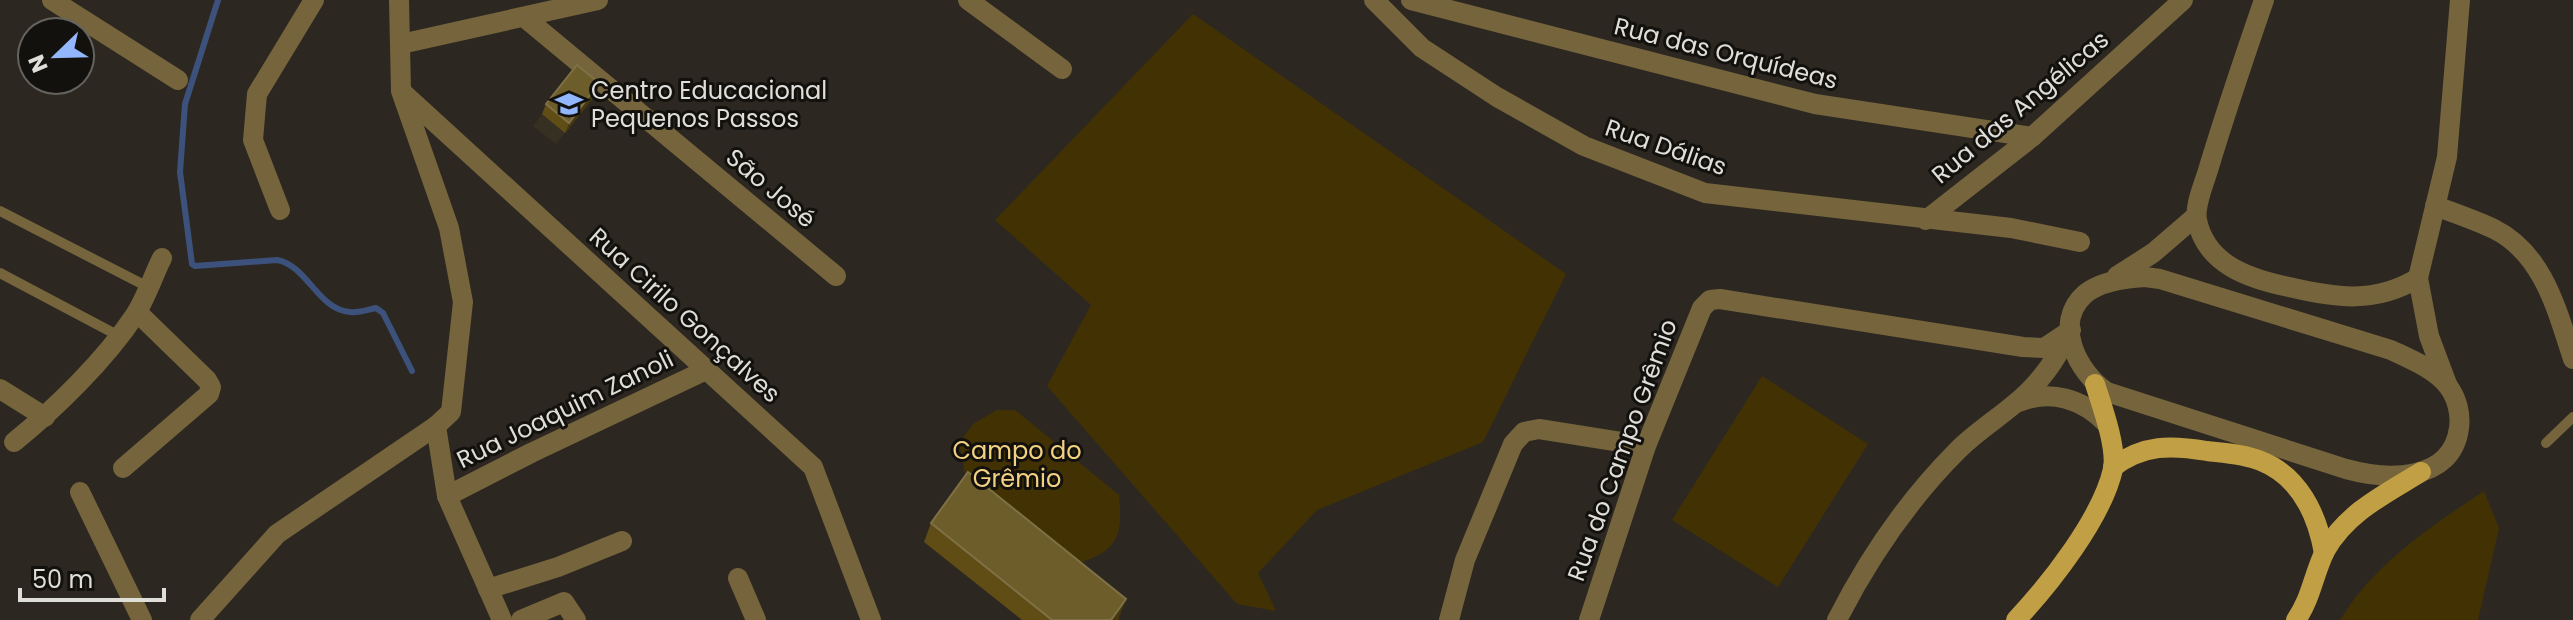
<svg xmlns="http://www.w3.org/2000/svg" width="2573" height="620" font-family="Poppins,sans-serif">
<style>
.built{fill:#363023}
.green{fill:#423203}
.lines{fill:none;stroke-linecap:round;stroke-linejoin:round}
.stream{stroke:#3c527d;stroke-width:6}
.service{stroke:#75643c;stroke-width:10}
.minor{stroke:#75643c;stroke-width:20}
.tertiary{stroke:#75643c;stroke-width:20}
.primary{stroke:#c19f44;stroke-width:20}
.wall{fill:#604d16}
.shaded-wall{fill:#453811}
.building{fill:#6d5d2b;stroke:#7f7146;stroke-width:2}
.labels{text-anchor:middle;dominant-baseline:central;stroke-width:6;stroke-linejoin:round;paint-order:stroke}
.street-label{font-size:24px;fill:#e0ded9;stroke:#13110e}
.poi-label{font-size:24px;fill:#e0ded9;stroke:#13110e;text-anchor:start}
.park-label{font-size:24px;fill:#f2d181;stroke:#13110e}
</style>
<rect width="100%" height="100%" fill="#2c2821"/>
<polygon class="built" points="573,75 596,94 556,144 533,126"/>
<g class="green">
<polygon points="1193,14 1566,274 1483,442 1317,510 1258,573 1276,611 1237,604 1047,386 1091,305 995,220"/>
<polygon points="1762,376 1868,444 1778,587 1672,520"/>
<path d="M997 410H1015L1119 495C1123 537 1118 551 1076 564L965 474 959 443 973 424Z"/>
<path d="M2484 491 2499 528 2478 620H2340C2375 563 2429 528 2484 491Z"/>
</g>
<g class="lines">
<path class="stream" d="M218 0 185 104 180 172 192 264 195 266 277 260C307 265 318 310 350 312 358 313 367 310 376 308L383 313 412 371"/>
<g class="service">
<polyline points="0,211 148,287"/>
<polyline points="0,273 119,336"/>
<polyline points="2546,443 2573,417"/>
</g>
<g class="minor">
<polyline points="52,0 178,80"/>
<polyline points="968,0 1062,69"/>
<polyline points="1374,0 1422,48 1497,97 1584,146 1705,193 2011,228 2080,242"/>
<polyline points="1411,0 1815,104 2032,137"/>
<polyline points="524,17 836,276"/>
<polyline points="401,44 598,0"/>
<polyline points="404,94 813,467 871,620"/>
<path d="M2435 206C2455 213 2475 220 2494 229 2544 254 2557 311 2573 359"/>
<polyline points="280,210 253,140 257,94 314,0"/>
<polyline points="1926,220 2032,137 2183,0"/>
<polyline points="0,389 45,417"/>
<polyline points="436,426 447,496 502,620"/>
<path d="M14 442C56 408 105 360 135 315 146 298 153 276 162 258"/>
<polyline points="123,468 209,394 211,387 207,380 137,312"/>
<polyline points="80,492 142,620"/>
<polyline points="447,496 531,453 706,370"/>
<polyline points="738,578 756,620"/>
<polyline points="488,589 558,567 622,541"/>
<polyline points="200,620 277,534 436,426 451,412 463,302 449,228 401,91 399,0"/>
<polyline points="521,620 564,602 576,620"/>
<polyline points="1449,620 1465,560 1513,444 1524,432 1539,429 1646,446"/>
<polyline points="1589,620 1646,446 1702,308 1710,300 1720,299 2023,347 2044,348 2071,330"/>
</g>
<g class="tertiary">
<path d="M2264 0C2245 55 2226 111 2209 167 2205 182 2194 205 2197 220 2206 265 2250 279 2289 287 2336 298 2375 304 2418 278"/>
<polyline points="2117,276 2153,253 2196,216"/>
<path d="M2145 277 2160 279 2391 350C2410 359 2435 369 2448 386 2457 398 2461 414 2459 428 2452 483 2386 480 2346 469L2107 392C2078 373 2052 323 2085 294 2101 281 2125 278 2145 277Z"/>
<polyline points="2447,384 2429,336 2418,278 2447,157 2460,0"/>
<path d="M2019 402C2051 389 2083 399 2107 424"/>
<path d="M1837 620C1869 557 1908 500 1958 450 1980 428 2007 413 2029 391 2047 373 2060 353 2070 330"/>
</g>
<g class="primary">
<path d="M2113 467C2144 444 2171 445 2207 451 2224 453 2244 454 2261 461 2299 476 2317 514 2324 553"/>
<path d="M2016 620C2050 584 2102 518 2113 469 2117 447 2102 406 2095 384"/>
<path d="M2296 620C2311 599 2314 573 2325 551 2346 513 2385 494 2421 472"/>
</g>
</g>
<g class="wall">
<polygon points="596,94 565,133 542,114 546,104"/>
<polygon points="931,523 1119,618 1118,620 1022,620 924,542"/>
</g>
<g class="shaded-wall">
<polygon points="599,83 596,94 565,133 569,123"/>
<polygon points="1126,599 1118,620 1111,620"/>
</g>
<g class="building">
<polygon points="577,65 599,83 569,123 546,104"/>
<polygon points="968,472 1126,599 1111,620 1052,620 931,523"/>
</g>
<defs>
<g id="school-bare" transform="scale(2.16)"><path d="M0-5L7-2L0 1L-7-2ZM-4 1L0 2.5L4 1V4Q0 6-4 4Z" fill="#92b7fd" stroke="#13110e" stroke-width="2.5" paint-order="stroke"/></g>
</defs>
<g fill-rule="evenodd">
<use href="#school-bare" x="569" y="104"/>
</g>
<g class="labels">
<g class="street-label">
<text transform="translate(1726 53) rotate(14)">Rua das Orquídeas</text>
<text transform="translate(2020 107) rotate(-40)">Rua das Angélicas</text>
<text transform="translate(1666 147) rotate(19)">Rua Dálias</text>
<text transform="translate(771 188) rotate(40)">São José</text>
<text transform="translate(685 315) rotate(42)">Rua Cirilo Gonçalves</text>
<text transform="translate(565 409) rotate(-26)">Rua Joaquim Zanoli</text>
<text transform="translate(1622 450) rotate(-70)">Rua do Campo Grêmio</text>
</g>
<g class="poi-label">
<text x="591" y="90">Centro Educacional<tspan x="591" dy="28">Pequenos Passos</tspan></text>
</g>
<g class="park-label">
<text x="1017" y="450">Campo do<tspan x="1017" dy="28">Grêmio</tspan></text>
</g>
</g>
<g transform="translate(56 56) rotate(247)"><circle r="38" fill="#13110e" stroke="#65635f" stroke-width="2"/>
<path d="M0-6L14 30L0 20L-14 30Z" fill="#92b7fd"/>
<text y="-12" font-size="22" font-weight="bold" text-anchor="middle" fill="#e0ded9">N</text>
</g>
<path d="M20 588v12h144v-12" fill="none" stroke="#e0ded9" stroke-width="4"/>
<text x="32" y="588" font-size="24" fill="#e0ded9" stroke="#13110e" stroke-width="6" paint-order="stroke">50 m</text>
</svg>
